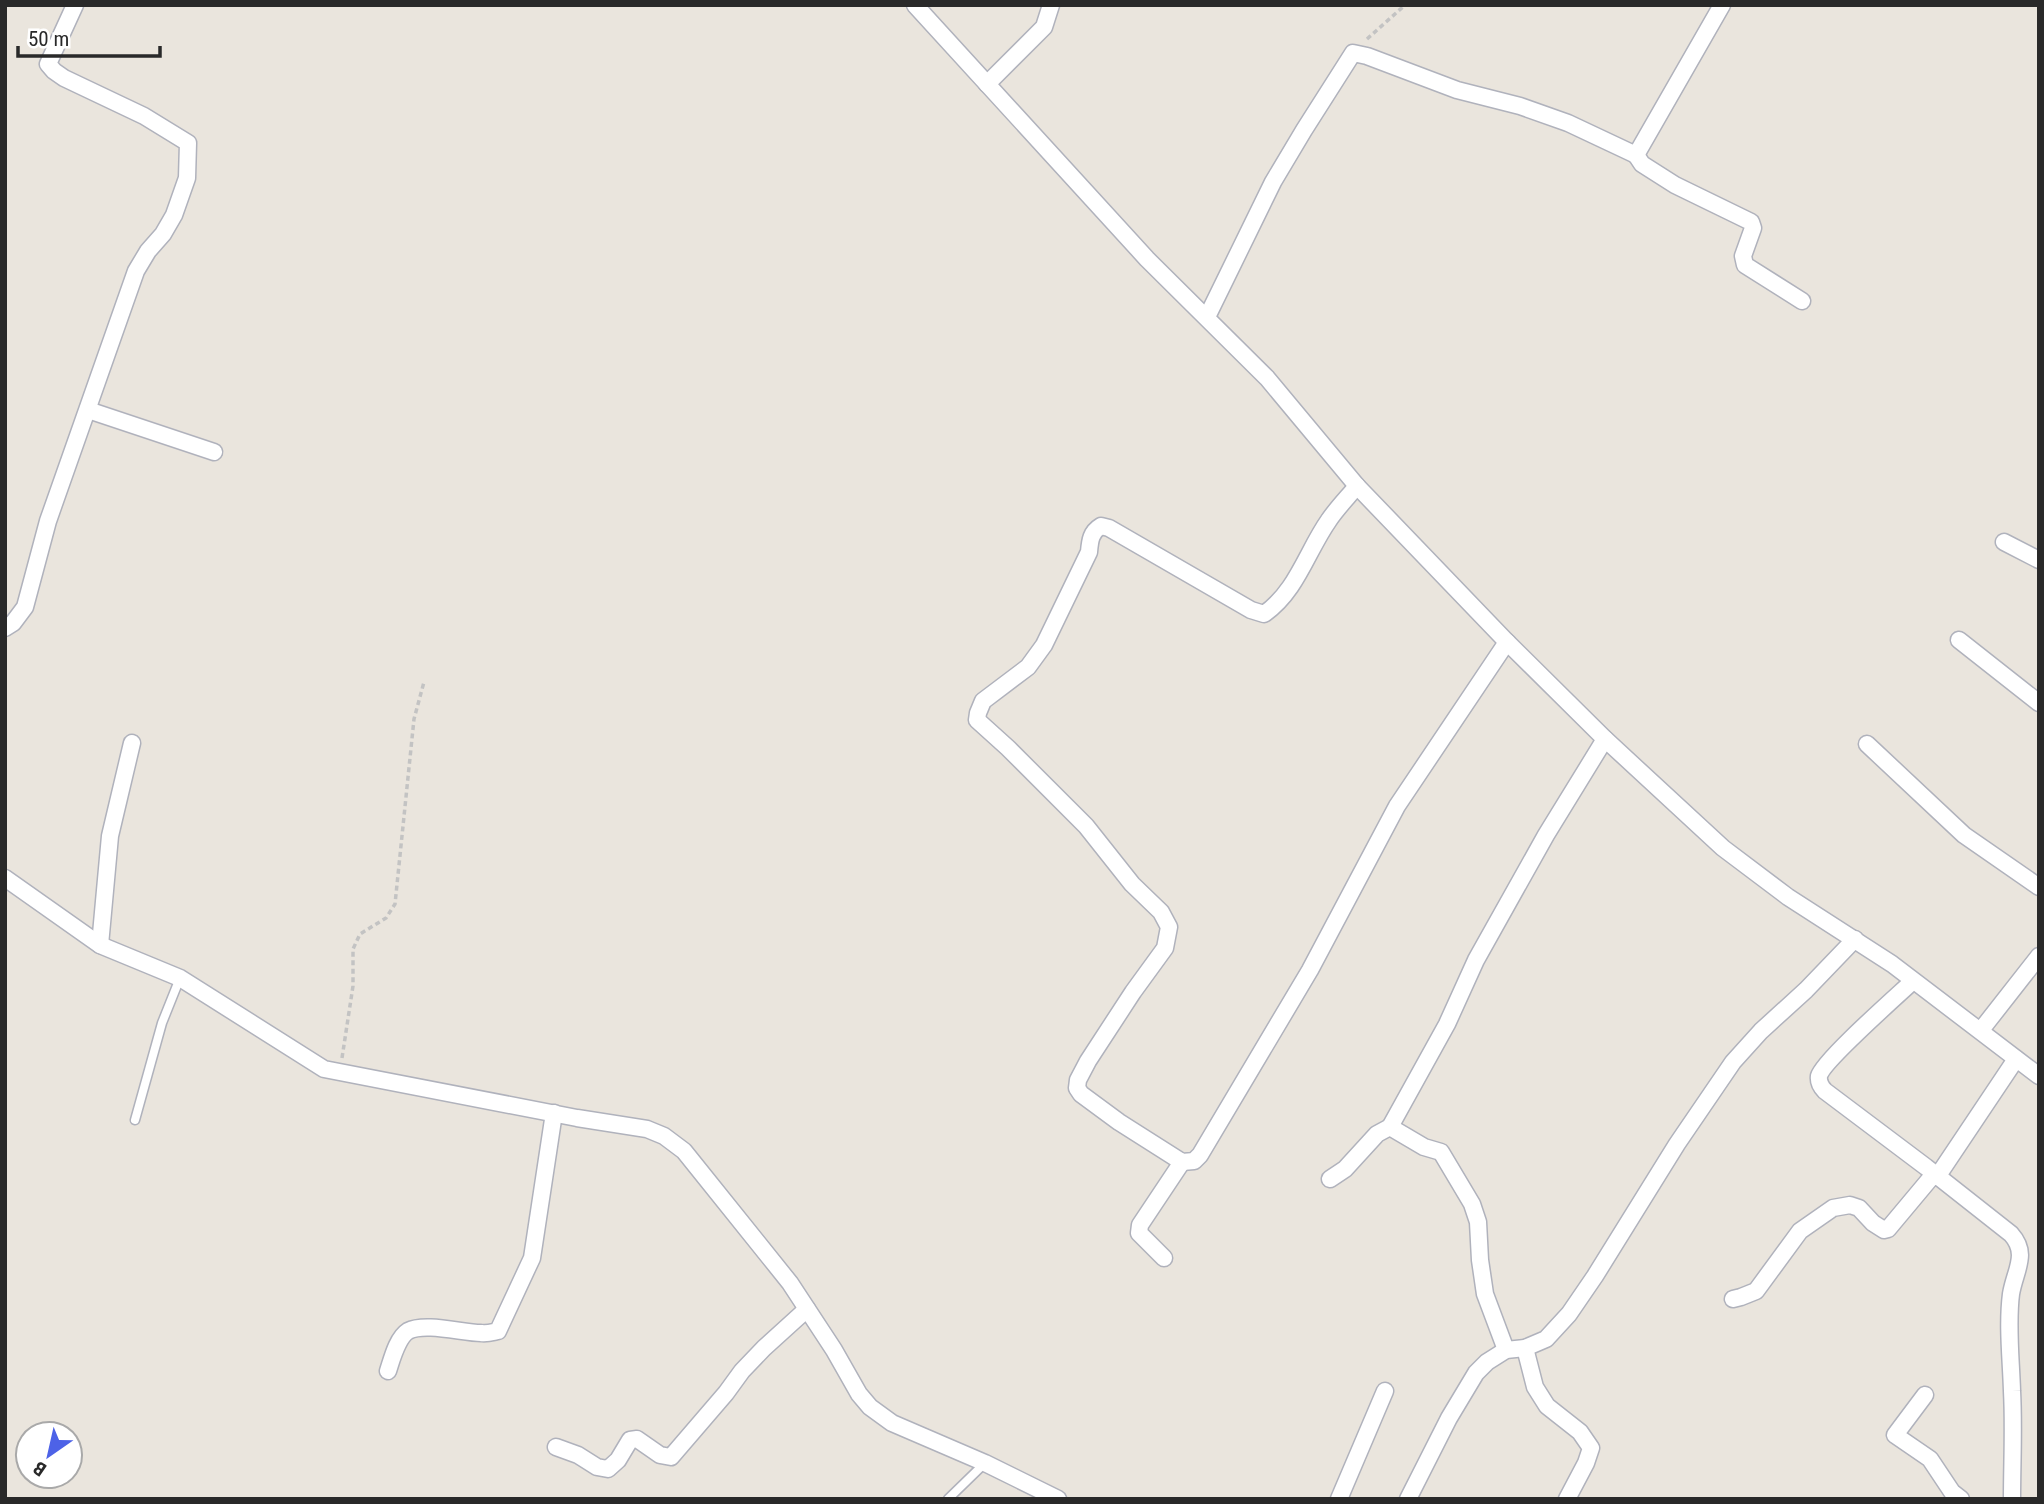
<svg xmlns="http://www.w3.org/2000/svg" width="2044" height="1504" font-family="'Roboto Condensed',sans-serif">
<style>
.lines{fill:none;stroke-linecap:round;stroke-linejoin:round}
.lane-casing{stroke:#b0b2bc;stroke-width:11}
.street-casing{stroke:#b0b2bc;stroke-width:19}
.path{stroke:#c3c3c3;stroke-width:3.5;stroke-dasharray:5 3.5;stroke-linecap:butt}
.lane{stroke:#fff;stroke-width:8}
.street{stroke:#fff;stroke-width:16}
</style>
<rect width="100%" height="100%" fill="#eae5dd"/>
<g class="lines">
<g class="lane-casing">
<g id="lane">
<polyline points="135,1120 162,1023 180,978"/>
<polyline points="948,1499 985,1463"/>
</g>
</g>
<g class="street-casing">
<g id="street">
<polyline points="915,5 1147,259 1267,378 1357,486 1507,642 1605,739 1723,848 1788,897 1892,964 2039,1076"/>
<polyline points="987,84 1044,27 1051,5"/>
<polyline points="1636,155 1642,164 1675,185 1751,222 1753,228 1743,256 1745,265 1802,301"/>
<polyline points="1207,317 1273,182 1304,130 1353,53 1367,56 1457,90 1520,106 1568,123 1636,155 1722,5"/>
<polyline points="88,410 214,452"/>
<path d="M1357 486C1347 498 1337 508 1329 520 1307 551 1297 591 1264 614L1251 610 1109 528 1101 526C1091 532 1090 540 1089 552L1044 645 1028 667 983 701 978 713 977 720 1008 748 1086 826 1132 884 1161 912 1169 927 1165 948 1133 992 1088 1061 1078 1080 1077 1088 1081 1094 1119 1122 1182 1162 1194 1161 1200 1155 1310 970 1397 806 1507 642"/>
<polyline points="2004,542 2039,560"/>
<polyline points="5,628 13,623 25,607 48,521 136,271 148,251 163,234 174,215 187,178 188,143 144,116 64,78 54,71 48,64 75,5"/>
<polyline points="1959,640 2039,703"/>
<polyline points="1867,744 1964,835 2039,887"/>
<polyline points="5,878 100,945 180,978 324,1069 577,1118 647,1129 664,1136 684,1151 790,1283 834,1350 859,1394 870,1407 892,1423 985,1463 1058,1499"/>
<polyline points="100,945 110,836 132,743"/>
<path d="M1913 981C1897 996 1823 1061 1819 1076 1818 1083 1821 1087 1825 1091L1926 1167 2011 1234C2029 1254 2015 1270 2011 1294 2007 1325 2011 1359 2012 1391 2014 1427 2012 1463 2012 1499"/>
<polyline points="1981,1030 2039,956"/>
<polyline points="1390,1127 1447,1024 1476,960 1546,835 1605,739"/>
<polyline points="1937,1177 2016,1059"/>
<polyline points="1330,1179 1345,1169 1377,1134 1390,1127 1424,1147 1441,1152 1472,1204 1478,1222 1480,1260 1485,1294 1506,1350"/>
<polyline points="1164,1258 1139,1233 1140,1225 1182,1162"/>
<polyline points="1733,1299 1741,1297 1756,1291 1800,1231 1833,1208 1850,1205 1859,1208 1873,1223 1884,1230 1888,1229 1934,1174"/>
<polyline points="1525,1348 1535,1387 1547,1406 1580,1432 1591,1448 1586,1463 1567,1499"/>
<path d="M388 1371C392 1359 397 1338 408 1331 425 1322 463 1333 481 1333 487 1334 493 1332 498 1331L532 1258 554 1113"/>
<polyline points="1925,1395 1895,1435 1930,1459 1952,1492 1961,1499"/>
<polyline points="556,1447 578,1455 597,1467 608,1469 618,1460 630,1440 637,1439 660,1455 671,1457 726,1393 742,1371 764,1348 807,1309"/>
<polyline points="1339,1499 1385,1391"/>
<polyline points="1408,1499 1449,1418 1476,1373 1487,1362 1506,1350 1525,1348 1546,1339 1569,1314 1595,1276 1677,1144 1733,1062 1761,1031 1806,990 1855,939"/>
</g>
</g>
<g class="path">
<polyline points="1367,39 1405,5"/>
<polyline points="342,1058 353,986 353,949 360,934 386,918 395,904 414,719 424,682"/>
</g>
<use href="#lane" class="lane"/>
<use href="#street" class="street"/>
</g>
<rect width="2044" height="1504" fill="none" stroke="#292929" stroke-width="14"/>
<g transform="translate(49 1455) rotate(214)"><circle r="33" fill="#ffffff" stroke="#a9a9a9" stroke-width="2"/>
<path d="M0-5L12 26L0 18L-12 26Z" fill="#4d62e7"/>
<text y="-10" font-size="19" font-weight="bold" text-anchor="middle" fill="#292929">B</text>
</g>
<path d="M18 46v10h142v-10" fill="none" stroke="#292929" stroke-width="3.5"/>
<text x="28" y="46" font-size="21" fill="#292929" stroke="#ffffff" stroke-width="5" paint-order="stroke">50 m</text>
</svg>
